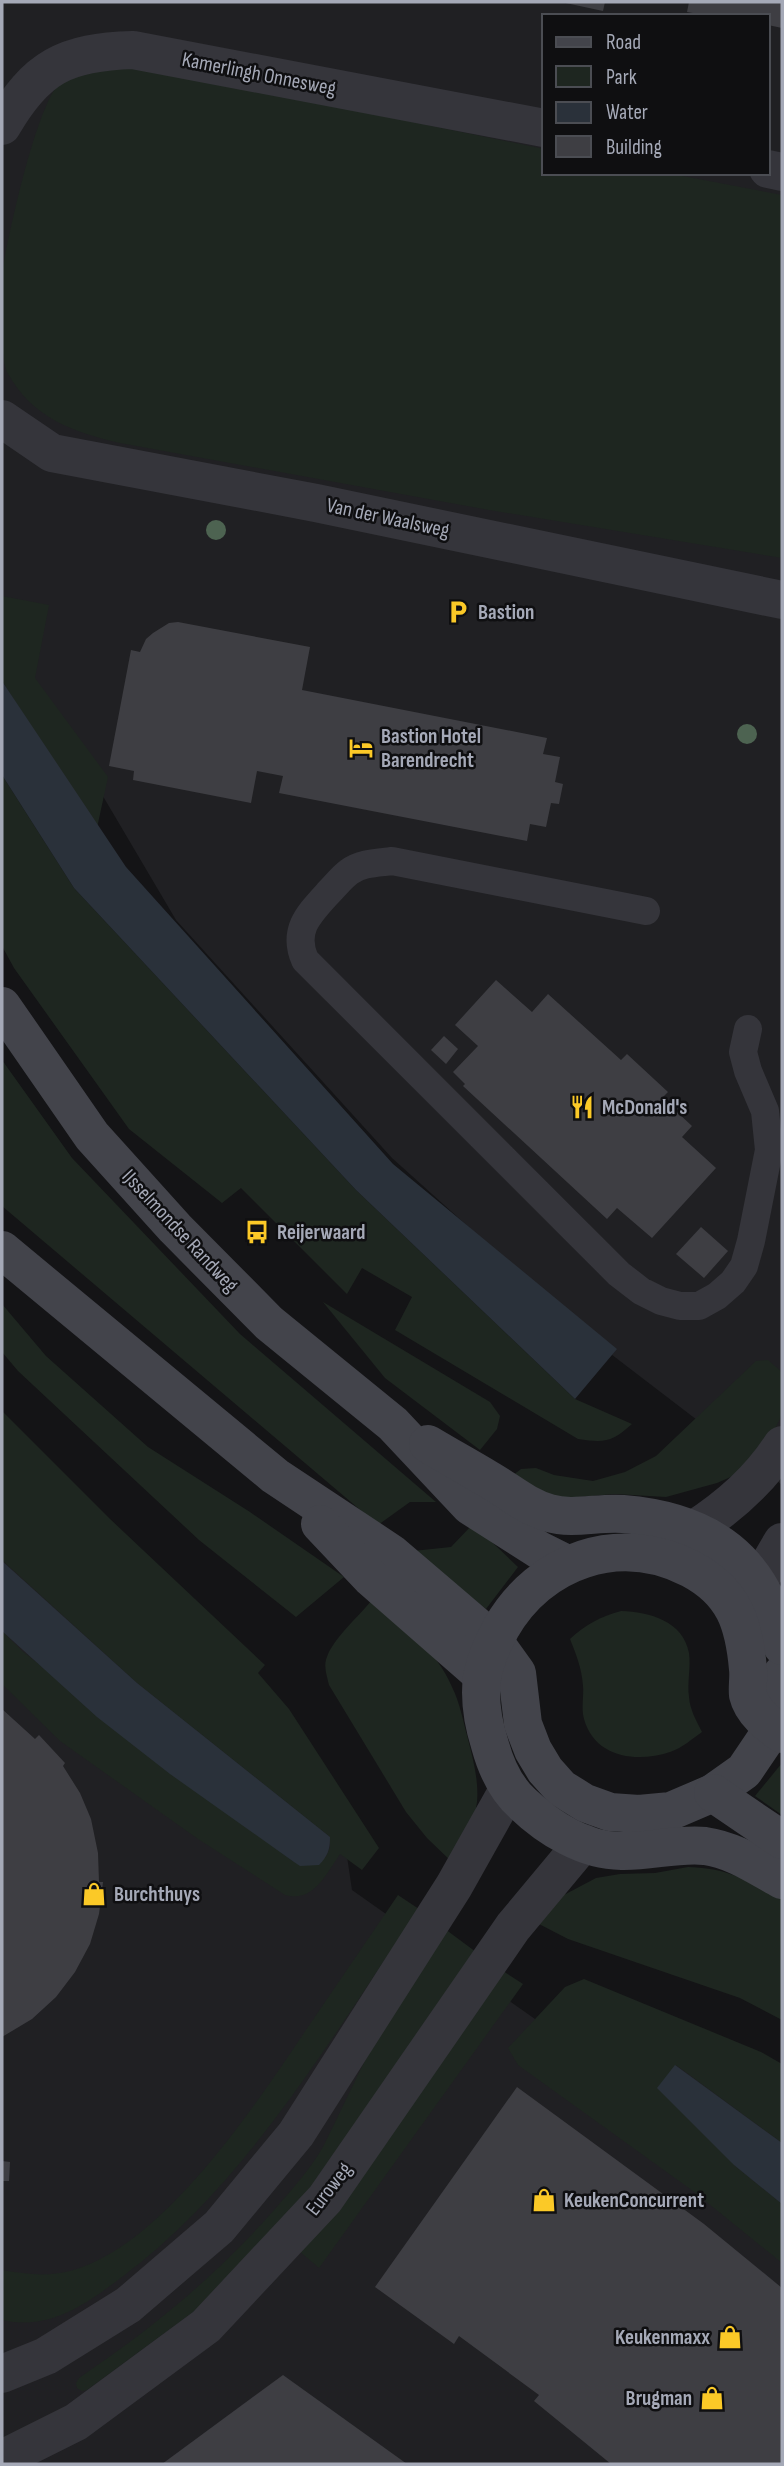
<svg xmlns="http://www.w3.org/2000/svg" width="784" height="2466" font-family="'Sofia Sans Condensed',sans-serif">
<style>
.built{fill:#202023;fill-rule:evenodd}
.green{fill:#1e2620}
.water{fill:#2a313a}
.building{fill:#3e3e43}
.lines{fill:none;stroke-linecap:round;stroke-linejoin:round}
.lane{stroke:#35353b;stroke-width:28}
.street{stroke:#35353b;stroke-width:38}
.secondary{stroke:#43444b;stroke-width:38}
.tree{fill:#4d6351}
.labels{text-anchor:middle;dominant-baseline:central;stroke-width:5;stroke-linejoin:round;paint-order:stroke}
.street-label{font-size:21px;fill:#a5a9b7;stroke:#0f0f11}
.poi-label{font-size:21px;font-weight:bold;fill:#a5a9b7;stroke:#0f0f11;text-anchor:start}
</style>
<rect width="100%" height="100%" fill="#141416"/>
<g class="built">
<path d="M2 2H782V1485L603 1348 392 1158 176 920 2 625ZM544 16H768V173H544Z"/>
<polygon points="2,1458 342,1823 352,1890 535,2019 708,2068 782,2124 782,2464 2,2464"/>
</g>
<g class="green">
<path d="M108 67 150 68 544 149V173H667L782 195V558L489 510 120 443C73 432 32 418 7 372 0 357 0 291 2 272 8 238 37 99 62 81 71 74 96 70 108 67Z"/>
<polygon points="2,596 49,605 35,678 108,777 97,828 2,681"/>
<path d="M2 775 74 888 356 1190 575 1399 632 1424C612 1442 605 1443 578 1439L395 1330 412 1297 362 1268 347 1294 241 1188 222 1203 129 1129 14 968 2 946Z"/>
<polygon points="2,1060 72,1158 240,1334 436,1502 410,1502 378,1525 2,1206"/>
<polygon points="323,1302 490,1402 500,1416 497,1429 480,1450 385,1378"/>
<polygon points="2,1304 46,1356 148,1447 250,1512 344,1577 296,1617 199,1540 18,1371 2,1352"/>
<polygon points="768,1360 782,1372 782,1414 775,1429 742,1472 717,1483 666,1497 615,1494 565,1498 539,1494 512,1476 521,1469 536,1468 554,1475 593,1481 625,1472 656,1456 756,1361"/>
<path d="M2 1411 109 1518 265 1665 258 1673 289 1709 379 1848 362 1870 340 1854C326 1874 314 1903 285 1895L198 1839 60 1741 2 1684V1631L22 1651 294 1862 326 1857 330 1847V1837L137 1683 2 1560Z"/>
<polygon points="473,1524 518,1567 486,1609 413,1551 451,1547"/>
<path d="M372 1600C402 1626 437 1650 452 1687 460 1703 463 1721 468 1739 473 1759 479 1781 477 1802 475 1823 461 1844 452 1862L427 1838 406 1812 329 1685C327 1676 323 1666 327 1657 333 1639 359 1616 372 1600Z"/>
<path d="M621 1611C650 1612 683 1621 689 1653 691 1668 687 1682 689 1697 690 1710 696 1720 702 1732 692 1739 682 1748 670 1752 637 1763 595 1758 584 1719 581 1708 584 1696 583 1686 582 1669 576 1654 570 1639 586 1624 600 1617 621 1611Z"/>
<polygon points="782,1763 782,1815 755,1796"/>
<path d="M688 1867C727 1868 749 1880 782 1900V2020L740 1998 568 1939 539 1924 562 1896 596 1878 620 1874 655 1873Z"/>
<path d="M398 1895 419 1909C331 2037 248 2183 122 2277 86 2304 50 2331 2 2320V2270C25 2274 47 2277 70 2271 163 2247 256 2104 308 2027 338 1983 368 1939 398 1895Z"/>
<path d="M445 1929 476 1952 326 2171 211 2299 87 2390 82 2391 77 2388 76 2383 79 2378C154 2327 215 2277 275 2209 292 2189 311 2169 324 2145L390 2009Z"/>
<polygon points="500,1969 523,1984 319,2268 299,2251"/>
<polygon points="584,1979 761,2052 782,2064 782,2143 676,2065 734,2165 782,2204 782,2263 693,2191 518,2065 508,2048 565,1987"/>
</g>
<g class="water">
<polygon points="2,681 126,867 393,1164 617,1349 575,1399 356,1190 74,888 2,775"/>
<path d="M2 1561 137 1683 325 1833 330 1837C330 1849 328 1856 319 1865L300 1866 294 1862 170 1774 97 1717 2 1631Z"/>
<polygon points="675,2065 782,2143 782,2204 734,2165 657,2088"/>
</g>
<g class="building">
<polygon points="561,2 605,2 603,11"/>
<polygon points="689,2 782,2 782,28 768,25 768,16 711,14 709,16 687,12"/>
<polygon points="178,622 310,647 302,690 547,738 543,754 560,757 555,782 563,784 559,804 551,803 546,827 530,824 527,841 279,793 283,776 257,771 251,803 133,780 134,771 109,766 131,650 140,652 146,639 153,633 169,623"/>
<polygon points="496,980 532,1012 548,994 621,1060 627,1054 668,1092 662,1098 692,1126 682,1137 716,1168 652,1238 617,1208 607,1219 463,1086 465,1084 453,1072 478,1046 455,1025"/>
<polygon points="444,1036 458,1049 446,1064 431,1050"/>
<polygon points="701,1227 728,1251 704,1278 676,1254"/>
<polygon points="2,1709 35,1739 39,1735 65,1763 63,1766 80,1793 91,1819 98,1853 99,1882 103,1882 99,1914 90,1944 75,1972 56,1997 32,2019 2,2037"/>
<polygon points="517,2087 704,2224 782,2288 782,2464 611,2464 534,2401 539,2395 459,2336 454,2344 375,2287"/>
<polygon points="2,2161 10,2162 9,2181 2,2181"/>
<polygon points="283,2375 407,2464 162,2464"/>
</g>
<g class="lines">
<path class="lane" d="M646 911 392 861C377 863 361 863 349 872 342 877 335 886 329 892 309 914 292 930 305 960L619 1274 641 1291 661 1301 680 1306H699L717 1296 733 1282 744 1266 751 1241 769 1150 765 1111 748 1071 743 1052 748 1029"/>
<g class="street">
<path d="M2 126C36 67 65 52 133 50L544 128"/>
<polyline points="768,169 782,172"/>
<polyline points="2,419 52,453 316,503 782,600"/>
<path d="M693 1530C729 1507 759 1481 782 1445"/>
<polyline points="758,1583 782,1542"/>
<polyline points="2,2374 46,2356 128,2305 219,2227 296,2134 454,1886 509,1788"/>
<polyline points="2,2459 76,2422 206,2326 325,2199 513,1927 583,1843"/>
</g>
<g class="secondary">
<polyline points="2,1006 92,1136 175,1228 269,1323 393,1424 470,1506 539,1550 567,1564"/>
<polyline points="2,1250 275,1476 391,1553 494,1641 517,1673 523,1724 533,1750 545,1770 561,1788 585,1803 610,1812 639,1814 671,1811 713,1793 744,1771 773,1728 782,1674"/>
<path d="M428 1444C448 1456 468 1467 488 1479 509 1491 525 1506 549 1513 573 1520 598 1512 623 1514 710 1521 763 1560 782 1646"/>
<polyline points="320,1524 371,1578 483,1676"/>
<path d="M782 1734C769 1725 752 1712 748 1695 747 1687 749 1677 748 1669 744 1623 734 1592 691 1569 619 1532 540 1560 501 1628 493 1643 485 1661 482 1677 479 1700 483 1723 490 1745 496 1767 506 1789 523 1804 548 1828 585 1851 621 1851 649 1852 677 1843 705 1846 734 1850 758 1867 782 1880"/>
<polyline points="713,1793 782,1840"/>
</g>
</g>
<g class="tree">
<circle cx="216" cy="530" r="10"/>
<circle cx="747" cy="734" r="10"/>
</g>
<defs>
<g id="parking-bare" transform="scale(1.89)"><path d="M-3.5-5.5H1a3.5 3.5 0 0 1 0 7H-1V5.5H-3.5ZM-1-3.4V-.6H.8a1.4 1.4 0 0 0 0-2.8Z" fill="#fbc927" stroke="#0f0f11" stroke-width="2.5" paint-order="stroke"/></g>
<g id="hotel-bare" transform="scale(1.89)"><path d="M-6-4.5h1.5V1H6V5H4.5V3h-9V5H-6ZM-4 0a1.8 1.8 0 1 1 3.6 0ZM.5 0V-2.5h3Q6-2.5 6 0Z" fill="#fbc927" stroke="#0f0f11" stroke-width="2.5" paint-order="stroke"/></g>
<g id="restaurant-bare" transform="scale(1.89)"><path d="M-5-6h1v4h1v-4h1v4h1v-4h1v5L-1.5 .5V6h-2V.5L-5-1ZM5-6V6H3V1.5H1.5Q1.5-4 5-6Z" fill="#fbc927" stroke="#0f0f11" stroke-width="2.5" paint-order="stroke"/></g>
<g id="bus-bare" transform="scale(1.89)"><path d="M-5-6H5V4H4V6H2V4H-2V6H-4V4H-5ZM-3.5-4V0h7V-4ZM-3.5 1.2v1.5H-2V1.2ZM2 1.2v1.5H3.5V1.2Z" fill="#fbc927" stroke="#0f0f11" stroke-width="2.5" paint-order="stroke"/></g>
<g id="shop-bare" transform="scale(1.89)"><path d="M-5-2.5h2.3a2.7 3.5 0 0 1 5.4 0H5L5.5 6h-11ZM-1.5-2.5h3a1.5 2.3 0 0 0-3 0Z" fill="#fbc927" stroke="#0f0f11" stroke-width="2.5" paint-order="stroke"/></g>
</defs>
<g fill-rule="evenodd">
<use href="#parking-bare" x="458" y="612"/>
<use href="#hotel-bare" x="361" y="748"/>
<use href="#restaurant-bare" x="582" y="1107"/>
<use href="#bus-bare" x="257" y="1232"/>
<use href="#shop-bare" x="94" y="1894"/>
<use href="#shop-bare" x="544" y="2200"/>
<use href="#shop-bare" x="730" y="2337"/>
<use href="#shop-bare" x="712" y="2398"/>
</g>
<g class="labels">
<g class="street-label">
<text transform="translate(259 74) rotate(11)">Kamerlingh Onnesweg</text>
<text transform="translate(388 518) rotate(12)">Van der Waalsweg</text>
<text transform="translate(180 1231) rotate(47)">IJsselmondse Randweg</text>
<text transform="translate(329 2189) rotate(-52)">Euroweg</text>
</g>
<g class="poi-label">
<text x="478" y="612">Bastion</text>
<text x="381" y="736">Bastion Hotel<tspan x="381" dy="24">Barendrecht</tspan></text>
<text x="602" y="1107">McDonald's</text>
<text x="277" y="1232">Reijerwaard</text>
<text x="114" y="1894">Burchthuys</text>
<text x="564" y="2200">KeukenConcurrent</text>
<text x="710" y="2337" text-anchor="end">Keukenmaxx</text>
<text x="692" y="2398" text-anchor="end">Brugman</text>
</g>
</g>
<rect width="784" height="2466" fill="none" stroke="#a5a9b7" stroke-width="7"/>
<rect x="542" y="14" width="228" height="161" fill="#0f0f11" stroke="#4b4d53" stroke-width="2"/>
<rect x="556" y="37" width="35" height="10" fill="#43444b" stroke="#4b4d53" stroke-width="2"/>
<text x="606" y="49" font-size="21" fill="#a5a9b7">Road</text>
<rect x="556" y="66" width="35" height="21" fill="#1e2620" stroke="#4b4d53" stroke-width="2"/>
<text x="606" y="84" font-size="21" fill="#a5a9b7">Park</text>
<rect x="556" y="102" width="35" height="21" fill="#2a313a" stroke="#4b4d53" stroke-width="2"/>
<text x="606" y="119" font-size="21" fill="#a5a9b7">Water</text>
<rect x="556" y="136" width="35" height="21" fill="#3e3e43" stroke="#4b4d53" stroke-width="2"/>
<text x="606" y="154" font-size="21" fill="#a5a9b7">Building</text>
</svg>
